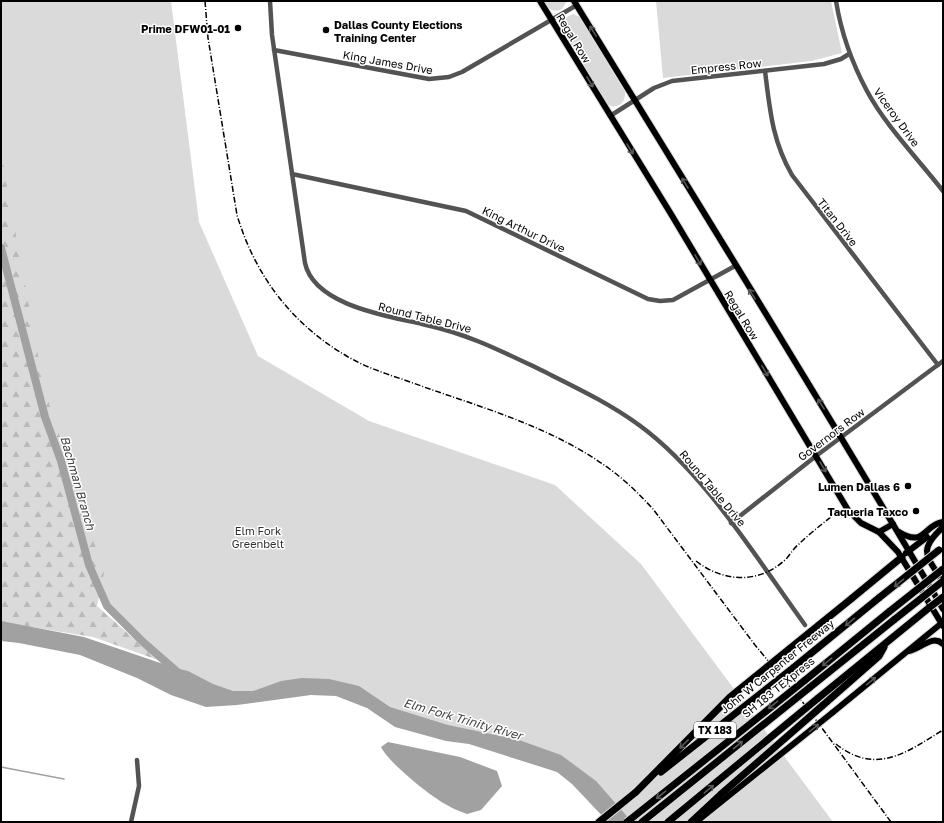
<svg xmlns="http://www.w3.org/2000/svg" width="944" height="823" font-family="'Golos Text',sans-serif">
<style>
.green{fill:#dadada}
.forest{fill:url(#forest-firs)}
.water{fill:#a1a1a1}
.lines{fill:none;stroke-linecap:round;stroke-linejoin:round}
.stream{stroke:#a1a1a1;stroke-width:1.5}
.river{stroke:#a1a1a1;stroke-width:8}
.major-casing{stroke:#dbdbdb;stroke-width:8}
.highway-casing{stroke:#dbdbdb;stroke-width:9}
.minor{stroke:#535353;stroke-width:4.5}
.major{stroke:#000;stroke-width:6}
.highway{stroke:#000;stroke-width:7}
.rail{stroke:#000;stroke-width:1.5;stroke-dasharray:6 2 1 2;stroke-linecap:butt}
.major-bridge-casing{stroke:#dbdbdb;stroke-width:8;stroke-linecap:butt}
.highway-bridge-casing{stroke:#dbdbdb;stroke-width:9;stroke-linecap:butt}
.major-bridge{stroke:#000;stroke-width:6}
.highway-bridge{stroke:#000;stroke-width:7}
.oneway{stroke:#595959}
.poi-dot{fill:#000;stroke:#fff;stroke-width:1.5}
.labels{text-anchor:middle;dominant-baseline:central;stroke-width:3;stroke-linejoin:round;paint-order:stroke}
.shield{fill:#fff;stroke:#4c4c4c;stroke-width:1}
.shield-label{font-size:10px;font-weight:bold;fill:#000}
.poi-label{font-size:11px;font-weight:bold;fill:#000;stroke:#fff;text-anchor:end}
.street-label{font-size:11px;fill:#000;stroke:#fff}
.park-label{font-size:11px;fill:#313131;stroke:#fff}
.water-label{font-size:12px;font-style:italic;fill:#424242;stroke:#fff}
</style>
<defs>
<pattern id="forest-firs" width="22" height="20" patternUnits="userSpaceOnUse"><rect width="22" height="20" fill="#dadada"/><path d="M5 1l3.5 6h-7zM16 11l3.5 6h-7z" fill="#b9b9b9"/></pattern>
</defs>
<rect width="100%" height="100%" fill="#fff"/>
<g class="green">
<polygon points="1,1 171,1 199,222 258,356 369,421 555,485 641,564 833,822 622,822 541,754 400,715 352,690 221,698 194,689 175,668 143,642 107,606 89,565 1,248"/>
<path d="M544 1H567L562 9C553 13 548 9 544 1Z"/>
<polygon points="656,1 831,1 842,53 811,61 663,78"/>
<path d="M573 14 580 17 625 92C626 104 616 110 606 104L561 29 563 19Z"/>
</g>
<polygon class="forest" points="1,153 44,388 104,573 97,606 158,660 93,637 1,622"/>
<g class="water">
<polygon points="1,621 84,637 175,668 188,671 213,684 233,691 253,691 281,681 302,678 329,679 359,686 390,707 448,725 519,740 561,755 596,781 632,822 608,822 572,784 557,772 469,744 446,741 395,727 367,708 336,696 311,695 237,705 206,707 171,695 137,678 80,655 19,643 1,641"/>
<path d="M388 742 460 757 497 771 502 786 481 810 467 814C460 811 453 809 447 805 431 797 388 762 381 747Z"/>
</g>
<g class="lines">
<polyline class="stream" points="1,767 64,779"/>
<polyline class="river" points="1,248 45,417 61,461 89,565 107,606 143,642 182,676"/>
<g class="major-casing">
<g id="major">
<polyline points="540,1 671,214 848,510 861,523 879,532 898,552 943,626"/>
<path d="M574 1C698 204 824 405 943 609"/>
<path d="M943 527C917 551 927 556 943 582"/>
<polyline points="879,532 893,524"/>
<path d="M899 532C925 548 923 525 943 522"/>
<polyline points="906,553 927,537"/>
<path d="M909 651C921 649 932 634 943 644"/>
<polyline points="832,713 943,622"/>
</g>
</g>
<g class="highway-casing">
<g id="highway">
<polyline points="851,599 902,557"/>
<polyline points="793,668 880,597"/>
<polyline points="804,681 890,611"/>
<polyline points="809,688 895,619"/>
<polyline points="817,699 930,607"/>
<polyline points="822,706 879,656 884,647"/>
<polyline points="599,822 636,792"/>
</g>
</g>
<g class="minor">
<path d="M270 1 272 35 305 263C314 305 387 316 422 324 468 334 499 350 541 370 575 387 609 403 639 425 705 473 757 559 805 625"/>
<path d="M836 1C841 32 852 63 867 91 885 125 919 160 943 191"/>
<polyline points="274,50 429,79 449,77 462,72 577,5"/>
<path d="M765 71C770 110 772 140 792 175L938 365"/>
<polyline points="610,116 654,88 672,81 824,64 841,59 849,54"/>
<polyline points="292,174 466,211 648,299 660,301 673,300 735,266"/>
<polyline points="731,523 816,456 943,361"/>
<polyline points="131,822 139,786 137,760"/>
</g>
<use href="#major" class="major"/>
<use href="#highway" class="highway"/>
<g class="rail">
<path d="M205 1 208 38 237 215C255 275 291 323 345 355 369 370 398 377 424 387 487 409 556 429 611 470 626 481 640 495 653 509L755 645 805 705 891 822"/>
<path d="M696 561C724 583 761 584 787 558 791 553 794 548 799 544 809 534 821 525 832 516"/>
<path d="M836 744C876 776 907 752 943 730"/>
</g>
<g class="major-bridge-casing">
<polyline id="major-bridge" points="696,822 832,713"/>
</g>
<g class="highway-bridge-casing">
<g id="highway-bridge">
<polyline points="880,597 939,550"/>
<polyline points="930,607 943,597"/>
<polyline points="890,611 943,569"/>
<polyline points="895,619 943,581"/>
<polyline points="661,772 793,668"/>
<polyline points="636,792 730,697 851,599"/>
<polyline points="627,822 804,681"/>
<polyline points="642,822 809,688"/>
<polyline points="668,822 817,699"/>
<polyline points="691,822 720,795 822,706"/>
</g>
</g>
<use href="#major-bridge" class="major-bridge"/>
<use href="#highway-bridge" class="highway-bridge"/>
</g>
<defs><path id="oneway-shaft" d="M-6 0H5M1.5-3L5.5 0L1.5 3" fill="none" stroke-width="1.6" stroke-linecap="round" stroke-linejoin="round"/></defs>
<g class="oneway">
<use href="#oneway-shaft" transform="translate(593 31) rotate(-122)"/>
<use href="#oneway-shaft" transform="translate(590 82) rotate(59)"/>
<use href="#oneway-shaft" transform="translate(630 149) rotate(58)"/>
<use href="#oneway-shaft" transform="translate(685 183) rotate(-121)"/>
<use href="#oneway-shaft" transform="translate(698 260) rotate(60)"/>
<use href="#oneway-shaft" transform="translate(752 294) rotate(-122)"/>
<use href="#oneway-shaft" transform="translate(765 371) rotate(59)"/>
<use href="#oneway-shaft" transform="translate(821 404) rotate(-122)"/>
<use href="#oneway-shaft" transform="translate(823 467) rotate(59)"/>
<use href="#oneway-shaft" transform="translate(899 583) rotate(141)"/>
<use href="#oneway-shaft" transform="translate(850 622) rotate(141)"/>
<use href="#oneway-shaft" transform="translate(827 662) rotate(141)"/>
<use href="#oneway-shaft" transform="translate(871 681) rotate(-39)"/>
<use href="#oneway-shaft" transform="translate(773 705) rotate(141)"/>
<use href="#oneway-shaft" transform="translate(814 728) rotate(-39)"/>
<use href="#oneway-shaft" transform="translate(684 744) rotate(135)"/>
<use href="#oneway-shaft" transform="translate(738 745) rotate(-39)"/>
<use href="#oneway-shaft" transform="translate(709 789) rotate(-39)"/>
<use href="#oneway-shaft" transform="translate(661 795) rotate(141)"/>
</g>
<g class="poi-dot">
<circle cx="238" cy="28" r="4"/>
<circle cx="326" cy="30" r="4"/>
<circle cx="908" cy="486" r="4"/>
<circle cx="916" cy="511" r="4"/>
</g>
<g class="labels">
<rect class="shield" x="694" y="722" width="42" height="16" rx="3"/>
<g class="shield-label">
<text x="715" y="730">TX 183</text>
</g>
<g class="poi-label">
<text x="334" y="24" text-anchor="start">Dallas County Elections<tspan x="334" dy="13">Training Center</tspan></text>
<text x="230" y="28">Prime DFW01-01</text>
<text x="900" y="486">Lumen Dallas 6</text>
<text x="908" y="511">Taqueria Taxco</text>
</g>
<g class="street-label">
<text transform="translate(574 38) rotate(59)">Regal Row</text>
<text transform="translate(388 62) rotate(10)">King James Drive</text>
<text transform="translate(726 66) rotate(-6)">Empress Row</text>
<text transform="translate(897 117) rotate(54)">Viceroy Drive</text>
<text transform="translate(838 222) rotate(52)">Titan Drive</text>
<text transform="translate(524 229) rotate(26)">King Arthur Drive</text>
<text transform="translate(742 315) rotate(59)">Regal Row</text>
<text transform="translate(425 317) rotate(14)">Round Table Drive</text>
<text transform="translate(831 434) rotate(-37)">Governors Row</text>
<text transform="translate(713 488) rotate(50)">Round Table Drive</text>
<text transform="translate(777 666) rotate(-39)">John W Carpenter Freeway</text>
<text transform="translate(778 687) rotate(-39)">SH 183 TEXpress</text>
</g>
<g class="park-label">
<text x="258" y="530">Elm Fork<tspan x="258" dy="13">Greenbelt</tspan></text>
</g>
<g class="water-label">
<text transform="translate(78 483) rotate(74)">Bachman Branch</text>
<text transform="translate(463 719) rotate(16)">Elm Fork Trinity River</text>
</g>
</g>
<rect width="944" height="823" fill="none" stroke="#000000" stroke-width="4"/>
</svg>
